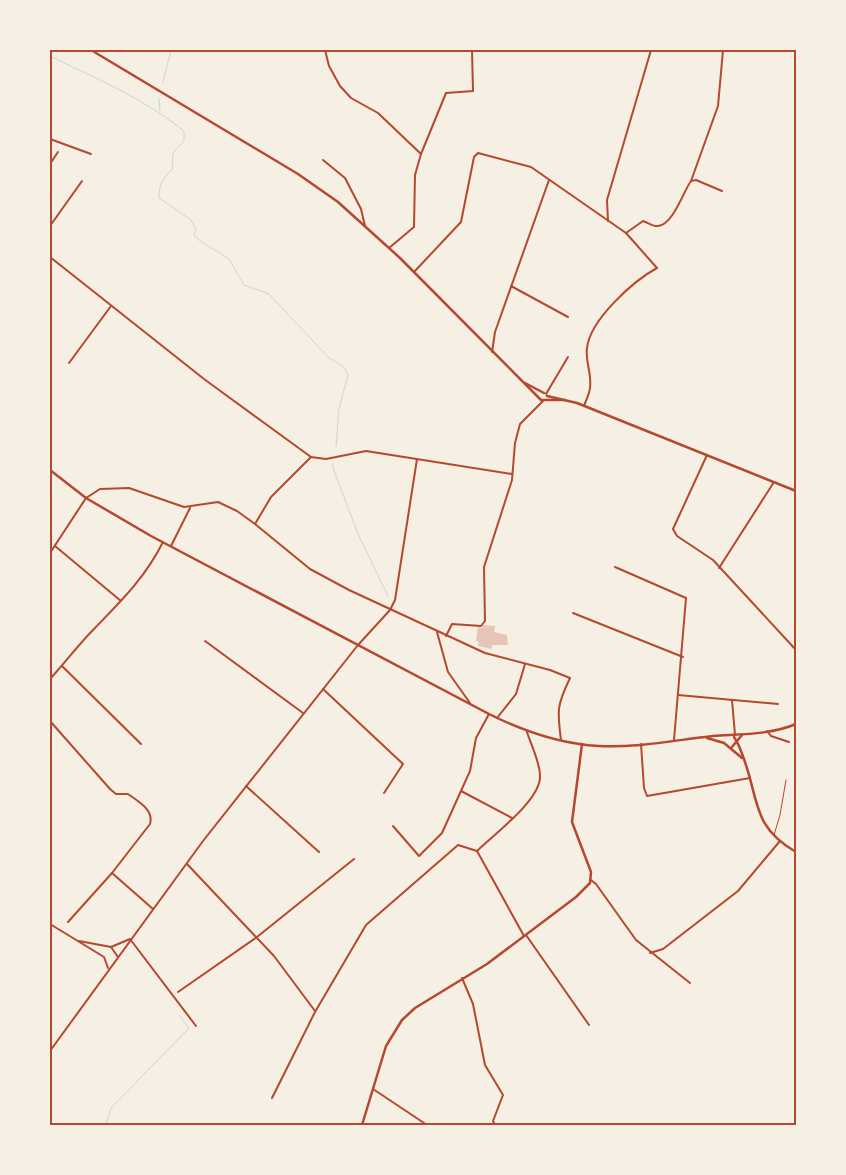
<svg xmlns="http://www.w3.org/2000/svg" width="846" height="1175" font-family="Inter,sans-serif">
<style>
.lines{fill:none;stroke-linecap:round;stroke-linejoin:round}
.stream{stroke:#c9d6d2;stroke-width:1}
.building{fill:#e6c5b7}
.service{stroke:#b5482f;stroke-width:1}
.minor{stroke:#b5482f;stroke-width:2}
.tertiary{stroke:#b5482f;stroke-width:2.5}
.neatline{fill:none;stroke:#b5482f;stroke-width:2}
</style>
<rect width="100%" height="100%" fill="#f6efe4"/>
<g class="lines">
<g class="stream">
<path d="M50 56C99 80 141 97 184 131V141L173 153 172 170C162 178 159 185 159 198L191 220 196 229 194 235 199 240 229 259 244 285 269 294 329 358 344 367 348 375 339 409 336 447"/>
<polyline points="163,82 171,50"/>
<polyline points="159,98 160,111"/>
<polyline points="333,463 333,468 358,534 388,596"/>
<polyline points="106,1125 111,1108 189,1028 179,1015"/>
</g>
</g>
<polygon class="building" points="483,625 495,626 494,632 507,635 508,645 492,645 492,649 478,646 479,642 476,641 478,627 482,628"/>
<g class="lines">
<polyline class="service" points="774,835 780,815 786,780"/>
<g class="minor">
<polyline points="325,50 329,66 340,86 351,98 378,113 421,154"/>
<polyline points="50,139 91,154"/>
<polyline points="323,160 345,178 361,209 365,226"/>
<polyline points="50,164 58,152"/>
<polyline points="691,181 718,106 723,50"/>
<polyline points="608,221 607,200 651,50"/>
<polyline points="50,226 82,181"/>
<path d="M626 233 643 221C647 222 653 227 658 226 673 225 684 190 691 181L696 180 722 191"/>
<polyline points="389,248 414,227 415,175 421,154 446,93 473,91 472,50"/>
<polyline points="50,257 204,379 311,457 326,459 366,451 512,474"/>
<path d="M414 272 461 222 474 157 478 153 531 167 626 233 657 268C633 281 590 320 587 348 585 361 592 374 590 387 590 393 586 400 584 406"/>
<polyline points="511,286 568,317"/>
<polyline points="492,352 495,332 549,180"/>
<polyline points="69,363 111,306"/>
<polyline points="546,394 568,357"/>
<polyline points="707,455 673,529 677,536 713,560 796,650"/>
<polyline points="255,524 271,497 311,457"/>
<polyline points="55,546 121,601"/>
<polyline points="171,546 190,508"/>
<path d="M50 553 86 498 100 489 129 488 184 507 218 502 237 511 255 524 310 569 349 590 485 653 550 670 570 678C557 705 557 710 561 740"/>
<polyline points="615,567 686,598 674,740"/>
<polyline points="719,568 774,482"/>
<polyline points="573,613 683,657"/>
<polyline points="437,632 448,672 470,703"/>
<polyline points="446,636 452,624 481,626 485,621 484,567 512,480 515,443 520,424 543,401"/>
<polyline points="205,641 303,713"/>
<polyline points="62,666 141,744"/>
<path d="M50 679C65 663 78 645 93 630 121 601 145 578 163 542"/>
<polyline points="323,689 403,764 384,793"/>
<polyline points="678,695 778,704"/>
<polyline points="732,700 735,735"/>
<polyline points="497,718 516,694 525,664"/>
<path d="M50 721 110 789 116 794H128C139 802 154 810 150 824L112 873 68 922"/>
<polyline points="767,731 771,736 789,742"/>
<polyline points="641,744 644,788 647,796 750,778"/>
<polyline points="246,786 319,852"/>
<polyline points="461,791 512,818"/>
<polyline points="393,826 419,856 442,833 470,771 476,738 489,714"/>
<path d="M477 851C493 835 541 800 540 776 540 762 531 745 527 732"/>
<polyline points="477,851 524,936"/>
<polyline points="187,864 274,956 315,1011"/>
<polyline points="112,873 153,909"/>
<polyline points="591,880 596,884 636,940 690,983"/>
<polyline points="50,924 104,957 108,968"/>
<polyline points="526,935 589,1025"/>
<polyline points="79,941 111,947 130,939 196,1026"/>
<polyline points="111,947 118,957"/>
<polyline points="650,953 663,949 738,891 780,841"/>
<polyline points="462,978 473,1004 485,1065 503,1095 493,1121 495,1125"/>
<polyline points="178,992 257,937 354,859"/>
<polyline points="50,1051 203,841 358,645 390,610 395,600 417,459"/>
<polyline points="373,1089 427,1125"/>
<polyline points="272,1098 315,1012 366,925 458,845 477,851"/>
</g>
<g class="tertiary">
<polyline points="91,50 298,174 338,202 400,258 541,400 565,400"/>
<polyline points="525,383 544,393"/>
<polyline points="547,396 577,403 796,491"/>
<path d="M50 470 86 498 151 536 489 714C523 731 560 744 599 746 636 748 676 740 713 736 740 734 770 735 796 724"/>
<path d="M734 737C739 744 742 753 745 762 759 802 753 827 796 852"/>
<polyline points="707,738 724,743 742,758"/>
<polyline points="732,747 742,735"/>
<polyline points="362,1125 386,1046 402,1020 415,1008 487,964 576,897 590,883 591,872 572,822 582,744"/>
</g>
</g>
<rect width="846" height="1175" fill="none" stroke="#f6efe4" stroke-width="102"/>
<rect x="51" y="51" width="744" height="1073" class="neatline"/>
</svg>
